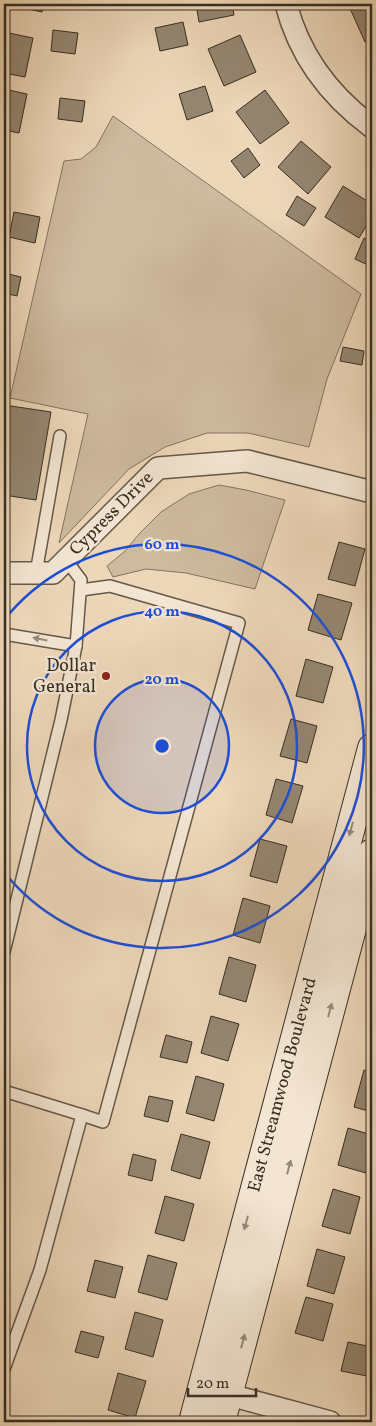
<svg xmlns="http://www.w3.org/2000/svg" width="376" height="1426" font-family="Vollkorn,serif">
<style>
.green{fill:#ceba9f;stroke:#827460}
.building{fill:#958671;stroke:#362e22}
.lines{fill:none;stroke-linecap:round;stroke-linejoin:round}
.lane-casing{stroke:#645848;stroke-width:14}
.street-casing{stroke:#645848;stroke-width:24}
.secondary-casing{stroke:#362e22;stroke-width:30}
.lane{stroke:#f3e5d2;stroke-width:11}
.street{stroke:#f3e5d2;stroke-width:21}
.secondary{stroke:#f3e5d2;stroke-width:28}
.oneway{fill:#948a7a}
.ring{fill:none;stroke:#1d4ed8;stroke-width:2.5}
.poi-dot{fill:#8f2418;stroke:#f3e5d2;stroke-width:2}
.labels{text-anchor:middle;dominant-baseline:central;stroke-width:4.5;stroke-linejoin:round;paint-order:stroke}
.street-label{font-size:18px;fill:#362e22;stroke:#f3e5d2}
.poi-label{font-size:18px;fill:#362e22;stroke:#f3e5d2;text-anchor:end}
.centre{fill:#1d4ed8;stroke:#f3e5d2;stroke-width:2.5}
.ring-label{font-size:15px;text-anchor:middle;font-weight:bold;fill:#1d4ed8;stroke:#f3e5d2;stroke-width:4.5;stroke-linejoin:round;paint-order:stroke}
</style>
<rect width="100%" height="100%" fill="#edd7b9"/>
<filter id="stains"><feTurbulence type="fractalNoise" baseFrequency=".004" numOctaves="4"/><feColorMatrix values="0 0 0 0 .2 0 0 0 0 .09 0 0 0 0 .02 0 0 0 .5 -.17"/></filter>
<radialGradient id="worn" r=".72"><stop offset=".6" stop-color="#630" stop-opacity="0"/><stop offset="1" stop-color="#630" stop-opacity=".3"/></radialGradient>
<g class="green">
<polygon points="113,116 361,294 327,379 309,447 248,433 207,433 165,447 129,469 59,543 88,414 10,398 64,161 81,159 96,147"/>
<polygon points="219,485 246,490 285,500 255,589 186,573 146,569 113,577 107,566 124,552 140,533 161,512 189,494"/>
</g>
<g class="building">
<polygon points="8,4 44,4 42,12 8,5"/>
<polygon points="196,4 232,4 234,15 199,22"/>
<polygon points="348,4 372,4 372,39 365,42"/>
<polygon points="183,22 188,45 160,51 155,28"/>
<polygon points="53,30 78,33 75,54 51,51"/>
<polygon points="4,32 33,38 25,77 4,73"/>
<polygon points="240,35 256,72 224,86 208,49"/>
<polygon points="205,86 213,111 187,120 179,94"/>
<polygon points="4,89 27,94 19,133 4,130"/>
<polygon points="265,90 289,123 260,144 236,112"/>
<polygon points="60,98 85,101 82,122 58,119"/>
<polygon points="301,141 331,167 308,194 278,167"/>
<polygon points="248,148 260,165 244,178 231,161"/>
<polygon points="4,159 8,160 4,182"/>
<polygon points="343,186 372,204 372,216 359,238 325,217"/>
<polygon points="297,196 316,208 304,226 286,215"/>
<polygon points="14,212 40,217 35,243 9,237"/>
<polygon points="364,238 372,241 372,261 370,266 355,259"/>
<polygon points="4,273 21,277 17,296 4,293"/>
<polygon points="4,332 9,332 8,349 4,348"/>
<polygon points="343,347 364,351 362,365 340,361"/>
<polygon points="4,405 51,412 36,500 4,495"/>
<polygon points="339,542 365,549 355,586 328,579"/>
<polygon points="318,594 352,603 341,640 308,630"/>
<polygon points="306,659 333,667 323,703 296,696"/>
<polygon points="291,719 317,726 307,763 280,756"/>
<polygon points="276,779 303,786 292,823 266,815"/>
<polygon points="260,839 287,846 277,883 250,876"/>
<polygon points="243,898 270,906 260,943 233,935"/>
<polygon points="229,957 256,965 246,1002 219,994"/>
<polygon points="211,1016 239,1024 228,1061 201,1053"/>
<polygon points="166,1035 192,1042 187,1063 160,1057"/>
<polygon points="364,1070 372,1072 372,1112 354,1107"/>
<polygon points="196,1076 224,1084 214,1121 186,1113"/>
<polygon points="149,1096 173,1101 168,1122 144,1116"/>
<polygon points="4,1102 10,1104 4,1125"/>
<polygon points="348,1128 372,1135 372,1149 366,1173 338,1165"/>
<polygon points="181,1134 210,1142 200,1179 171,1170"/>
<polygon points="133,1154 156,1160 152,1181 128,1175"/>
<polygon points="369,1182 372,1183 372,1204 367,1203"/>
<polygon points="333,1189 360,1197 350,1234 322,1226"/>
<polygon points="165,1196 194,1204 184,1241 155,1233"/>
<polygon points="317,1249 345,1257 334,1294 307,1286"/>
<polygon points="148,1255 177,1263 167,1300 138,1292"/>
<polygon points="95,1260 123,1267 115,1298 87,1291"/>
<polygon points="306,1297 333,1304 323,1341 295,1333"/>
<polygon points="135,1312 163,1320 153,1357 125,1349"/>
<polygon points="81,1331 104,1337 98,1358 75,1352"/>
<polygon points="348,1342 372,1347 372,1377 341,1371"/>
<polygon points="118,1373 146,1381 135,1418 108,1410"/>
</g>
<g class="lines">
<g class="lane-casing">
<g id="lane">
<polyline points="36,573 60,436"/>
<polyline points="81,590 110,586 239,623 103,1122 82,1115"/>
<polyline points="4,634 76,646"/>
<polyline points="4,952 61,720 76,646 81,580 66,560"/>
<polyline points="4,1091 82,1115 40,1270 4,1369"/>
</g>
</g>
<g class="street-casing">
<g id="street">
<path d="M286 4C299 55 330 96 372 127"/>
<polyline points="4,573 53,573 158,468 247,461 372,492"/>
<polyline points="215,1391 330,1422"/>
</g>
</g>
<g class="secondary-casing">
<g id="secondary">
<polyline points="193,1422 372,748"/>
<polyline points="221,1422 372,853"/>
</g>
</g>
<use href="#lane" class="lane"/>
<use href="#street" class="street"/>
<use href="#secondary" class="secondary"/>
</g>
<defs><path id="oneway-solid" d="M-6-.8H1V-3.2L6.5 0L1 3.2V.8H-6Z" transform="scale(1.25)"/></defs>
<g class="oneway">
<use href="#oneway-solid" transform="translate(40 639) rotate(-169)"/>
<use href="#oneway-solid" transform="translate(351 829) rotate(105)"/>
<use href="#oneway-solid" transform="translate(330 1010) rotate(-75)"/>
<use href="#oneway-solid" transform="translate(289 1167) rotate(-75)"/>
<use href="#oneway-solid" transform="translate(246 1223) rotate(105)"/>
<use href="#oneway-solid" transform="translate(243 1341) rotate(-75)"/>
</g>
<circle cx="162" cy="746" r="67" fill="#1d4ed8" fill-opacity=".12"/>
<g class="ring">
<circle cx="162" cy="746" r="67"/>
<circle cx="162" cy="746" r="135"/>
<path d="M4 620A202 202 0 1 1 4 872"/>
</g>
<circle class="poi-dot" cx="106" cy="676" r="5"/>
<g class="labels">
<g class="street-label">
<text transform="translate(112 514) rotate(-45)">Cypress Drive</text>
<text transform="translate(283 1085) rotate(-75)">East Streamwood Boulevard</text>
</g>
<g class="poi-label">
<text x="96" y="666">Dollar<tspan x="96" dy="21">General</tspan></text>
</g>
</g>
<circle cx="162" cy="746" r="8" class="centre"/>
<g class="ring-label">
<text x="162" y="549">60 m</text>
<text x="162" y="616">40 m</text>
<text x="162" y="684">20 m</text>
</g>
<rect width="376" height="1426" fill="none" stroke="#edd7b9" stroke-width="20"/>
<rect x="5" y="5" width="366" height="1416" fill="none" stroke="#362e22" stroke-width="2.5"/>
<rect x="10" y="10" width="356" height="1406" fill="none" stroke="#362e22"/>
<path d="M188 1388v8h68v-8" fill="none" stroke="#362e22" stroke-width="2.5"/>
<text x="196" y="1388" font-size="15" fill="#362e22" stroke="#f3e5d2" stroke-width="4" paint-order="stroke">20 m</text>
<rect width="100%" height="100%" filter="url(#stains)"/>
<rect width="100%" height="100%" fill="url(#worn)"/>
</svg>
